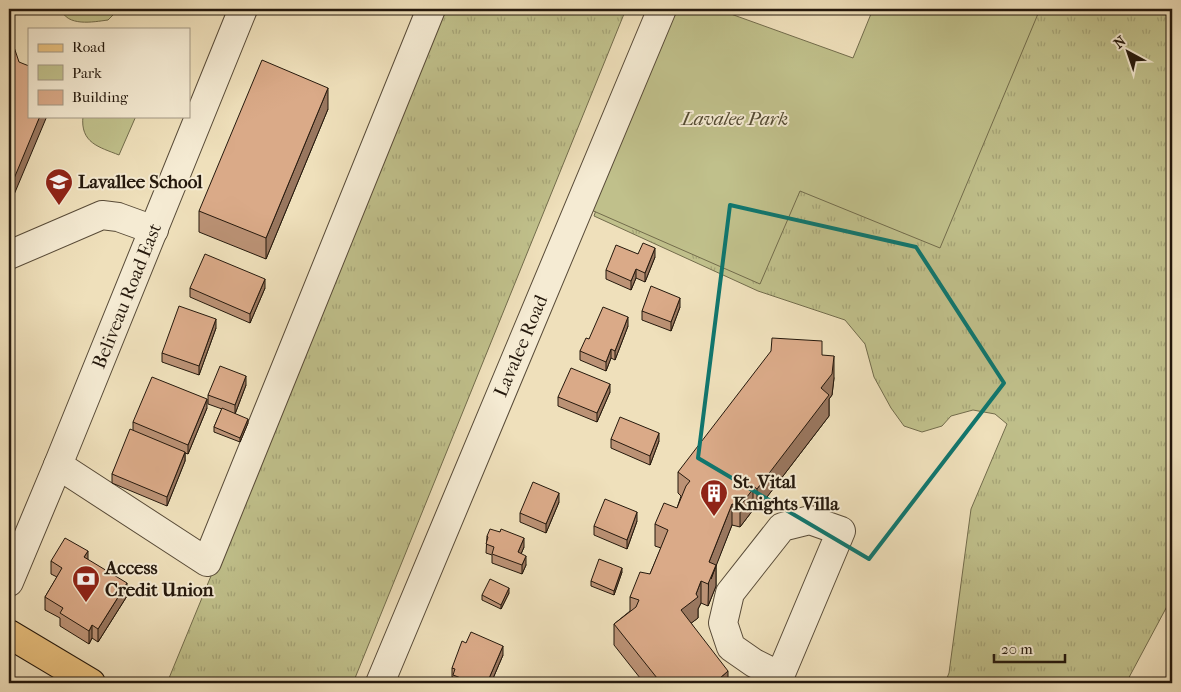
<svg xmlns="http://www.w3.org/2000/svg" width="1181" height="692" font-family="'IM FELL French Canon',serif">
<style>
.grass{fill:url(#grass-tufts);stroke:#726c4c}
.park{fill:#c0c08b;stroke:#726c4c}
.lines{fill:none;stroke-linecap:round;stroke-linejoin:round}
.minor-casing{stroke:#584b38;stroke-width:30}
.major-casing{stroke:#25190d;stroke-width:30}
.minor{stroke:#f5ebd3;stroke-width:28}
.major{stroke:#e8c07e;stroke-width:28}
.wall{fill:#bb9275;stroke:#25190d}
.shaded-wall{fill:#99775f;stroke:#25190d}
.building{fill:#daaa88;stroke:#25190d}
.marked{fill:none;stroke:#0f766e;stroke-width:4;stroke-linejoin:round}
.labels{text-anchor:middle;dominant-baseline:central;stroke-width:4;stroke-linejoin:round;paint-order:stroke}
.park-label{font-size:19px;font-style:italic;fill:#544b33;stroke:#f5ebd3}
.poi-label{font-size:19px;font-weight:bold;fill:#25190d;stroke:#f5ebd3;text-anchor:start}
.street-label{font-size:19px;fill:#25190d;stroke:#f5ebd3}
</style>
<defs>
<pattern id="grass-tufts" width="24" height="20" patternUnits="userSpaceOnUse" patternTransform="scale(1.25)"><rect width="24" height="20" fill="#c0c08b"/><path d="M3 7l-1-3M5 7V3M7 7l1-3M15 17l-1-3M17 17v-4M19 17l1-3" fill="none" stroke="#a5a477"/></pattern>
</defs>
<rect width="100%" height="100%" fill="#efe0bb"/>
<filter id="stains"><feTurbulence type="fractalNoise" baseFrequency=".004" numOctaves="4"/><feColorMatrix values="0 0 0 0 .2 0 0 0 0 .09 0 0 0 0 .02 0 0 0 .5 -.17"/></filter>
<radialGradient id="worn" r=".72"><stop offset=".6" stop-color="#630" stop-opacity="0"/><stop offset="1" stop-color="#630" stop-opacity=".3"/></radialGradient>
<g class="grass">
<polygon points="444,9 626,9 353,683 167,683"/>
<polygon points="880,9 1172,9 1172,597 1126,683 945,683 949,673 971,509 1007,424 995,414 973,410 951,416 942,426 922,432 904,426 891,408 874,377 865,344 845,320 758,291 594,216 619,142 759,255 804,185"/>
</g>
<g class="park">
<path d="M61 9H119L108 20C93 22 67 27 61 9Z"/>
<polygon points="675,9 717,9 853,58 873,9 1040,9 940,248 800,191 760,284 589,209"/>
<path d="M83 116H136L119 155C99 147 80 143 83 116Z"/>
</g>
<g class="lines">
<g class="minor-casing">
<g id="minor">
<polyline points="9,255 102,215 118,217 154,230"/>
<polyline points="58,465 207,562 431,9"/>
<polyline points="9,582 58,465 243,9"/>
<polyline points="380,683 662,9"/>
<polyline points="777,683 841,531 810,520 782,527 730,593 723,623 731,647 754,663 780,676"/>
</g>
</g>
<g class="major-casing">
<polyline id="major" points="9,634 91,683"/>
</g>
<use href="#minor" class="minor"/>
<use href="#major" class="major"/>
</g>
<g class="wall">
<polygon points="354,9 368,9 366,14"/>
<polygon points="328,109 266,259 199,232 199,211"/>
<polygon points="638,254 655,257 645,282 636,278 631,290 606,279 606,270"/>
<polygon points="190,288 265,288 250,323 190,297"/>
<polygon points="680,307 671,331 642,320 642,311"/>
<polygon points="628,326 615,360 611,358 606,371 580,360 580,351 589,339"/>
<polygon points="216,328 199,375 162,362 162,353"/>
<polygon points="822,355 834,378 832,395 829,399 829,416 757,510 753,507 753,510 740,527 732,525 716,565 716,586 708,606 701,603 698,609 698,618 691,623 728,683 644,683 614,645 614,624 630,611 630,597 650,574 661,548 655,546 655,524 677,508 681,496 678,493 678,472"/>
<polygon points="246,385 235,414 248,423 240,442 214,432 214,427 222,409 208,404 208,395"/>
<polygon points="610,392 597,422 558,406 558,397"/>
<polygon points="207,408 188,454 185,453 185,461 167,506 112,483 112,474 133,431 133,422"/>
<polygon points="611,439 659,441 650,465 611,448"/>
<polygon points="559,502 546,533 520,522 520,513"/>
<polygon points="637,521 627,549 594,535 594,526"/>
<polygon points="500,532 524,547 521,554 526,565 522,574 492,563 492,555 486,553 487,536"/>
<polygon points="88,560 127,596 98,642 92,638 89,644 60,626 60,618 45,610 45,597 57,577 51,574 51,561"/>
<polygon points="622,572 614,595 591,586 591,581"/>
<polygon points="509,593 501,609 482,600 482,595"/>
<polygon points="503,655 491,683 453,683 453,677 452,677 452,668"/>
</g>
<g class="shaded-wall">
<polygon points="328,88 328,109 266,259 266,238"/>
<polygon points="40,116 47,116 13,197 9,199 9,183"/>
<polygon points="655,248 655,257 645,282 645,273"/>
<polygon points="636,269 636,278 631,290 631,281"/>
<polygon points="265,279 265,288 250,323 250,314"/>
<polygon points="680,298 680,307 671,331 671,322"/>
<polygon points="628,317 628,326 615,360 615,351"/>
<polygon points="216,319 216,328 199,375 199,366"/>
<polygon points="611,349 611,358 606,371 606,362"/>
<polygon points="834,356 834,378 832,395 829,399 829,416 757,510 757,489 821,388"/>
<polygon points="246,376 246,385 235,414 235,405"/>
<polygon points="610,384 610,392 597,422 597,413"/>
<polygon points="207,399 207,408 188,454 188,445"/>
<polygon points="248,419 248,423 240,442 240,438"/>
<polygon points="659,433 659,441 650,465 650,456"/>
<polygon points="185,452 185,461 167,506 167,497"/>
<polygon points="752,485 752,490 753,489 753,510 740,527 740,506 750,487"/>
<polygon points="559,493 559,502 546,533 546,524"/>
<polygon points="732,504 732,525 711,579 716,565 716,586 708,606 709,562"/>
<polygon points="637,512 637,521 627,549 627,540"/>
<polygon points="524,538 524,547 518,561 518,552"/>
<polygon points="88,551 88,564 84,557"/>
<polygon points="526,556 526,565 522,574 522,565"/>
<polygon points="622,568 622,572 614,595 614,591"/>
<polygon points="701,581 701,603 698,609 698,618 681,631 681,610 696,594"/>
<polygon points="127,583 127,596 98,642 98,629"/>
<polygon points="509,588 509,593 501,609 501,605"/>
<polygon points="92,625 92,638 89,644 89,631"/>
<polygon points="503,646 503,655 491,683 487,683"/>
<polygon points="728,671 728,683 720,683 720,678"/>
</g>
<g class="building">
<polygon points="9,32 19,62 29,66 29,116 40,116 13,181 9,183"/>
<polygon points="262,60 328,88 266,238 199,211"/>
<polygon points="643,243 655,248 645,273 636,269 631,281 606,270 616,245 638,254"/>
<polygon points="205,254 265,279 250,314 190,288"/>
<polygon points="651,286 680,298 671,322 642,311"/>
<polygon points="179,306 216,319 199,366 162,353"/>
<polygon points="603,307 628,317 615,351 611,349 606,362 580,351 586,338 589,339"/>
<polygon points="772,338 822,341 822,355 834,356 832,374 821,388 829,395 757,489 752,485 750,487 753,489 740,506 732,504 709,562 716,565 708,584 701,581 696,594 698,597 681,610 728,671 720,678 722,682 722,683 661,683 614,624 636,607 639,600 630,597 640,572 650,574 668,530 655,524 664,503 677,508 686,486 690,481 678,472 771,351"/>
<polygon points="220,366 246,376 235,405 208,395"/>
<polygon points="571,368 610,384 597,413 558,397"/>
<polygon points="152,377 207,399 188,445 133,422"/>
<polygon points="222,408 248,419 240,438 214,427"/>
<polygon points="620,417 659,433 650,456 611,439"/>
<polygon points="130,429 185,452 167,497 112,474"/>
<polygon points="533,482 559,493 546,524 520,513"/>
<polygon points="605,499 637,512 627,540 594,526"/>
<polygon points="490,529 500,532 501,529 524,538 518,552 526,556 522,565 492,554 494,547 486,544 488,537 487,536"/>
<polygon points="65,538 88,551 84,557 127,583 98,629 92,625 89,631 60,613 63,608 45,597 62,568 51,561"/>
<polygon points="599,559 622,568 614,591 591,581"/>
<polygon points="490,579 509,588 501,605 482,595"/>
<polygon points="471,632 503,646 487,683 474,683 453,675 455,669 452,668 462,641 466,643"/>
</g>
<path class="marked" d="M730 205 916 247 1004 383 869 559 698 458Z"/>
<defs>
<g id="school-pin" transform="scale(1.4375)"><path d="M0 17L-7.5 6A9.5 9.5 0 1 1 7.5 6Z" fill="#8f2418" stroke="#f5ebd3"/><path d="M0-5L7-2L0 1L-7-2ZM-4 1L0 2.5L4 1V4Q0 6-4 4Z" fill="#fff"/></g>
<g id="building-pin" transform="scale(1.4375)"><path d="M0 17L-7.5 6A9.5 9.5 0 1 1 7.5 6Z" fill="#8f2418" stroke="#f5ebd3"/><path d="M-4-6H4V6H1V3H-1V6H-4ZM-2.5-4.3h1.7v1.8h-1.7ZM.8-4.3h1.7v1.8H.8ZM-2.5-1h1.7V.8h-1.7ZM.8-1h1.7V.8H.8Z" fill="#fff"/></g>
<g id="bank-pin" transform="scale(1.4375)"><path d="M0 17L-7.5 6A9.5 9.5 0 1 1 7.5 6Z" fill="#8f2418" stroke="#f5ebd3"/><path d="M-6-4H6V4H-6ZM0-2.3a2.3 2.3 0 1 0 0 4.6a2.3 2.3 0 1 0 0-4.6Z" fill="#fff"/></g>
</defs>
<g fill-rule="evenodd">
<use href="#school-pin" x="59" y="182"/>
<use href="#building-pin" x="714" y="493"/>
<use href="#bank-pin" x="86" y="579"/>
</g>
<g class="labels">
<g class="park-label">
<text x="735" y="119">Lavalee Park</text>
</g>
<g class="poi-label">
<text x="78" y="182">Lavallee School</text>
<text x="733" y="482">St. Vital<tspan x="733" dy="22">Knights Villa</tspan></text>
<text x="105" y="568">Access<tspan x="105" dy="22">Credit Union</tspan></text>
</g>
<g class="street-label">
<text transform="translate(127 296) rotate(-68)">Beliveau Road East</text>
<text transform="translate(521 346) rotate(-67)">Lavalee Road</text>
</g>
</g>
<rect width="1181" height="692" fill="none" stroke="#efe0bb" stroke-width="30"/>
<rect x="10" y="10" width="1161" height="672" fill="none" stroke="#25190d" stroke-width="2.5"/>
<rect x="15" y="15" width="1151" height="662" fill="none" stroke="#25190d"/>
<rect x="28" y="28" width="162" height="90" fill="#f5ebd3" stroke="#a29784"/>
<rect x="38" y="44" width="25" height="8" fill="#e8c07e" stroke="#a29784"/>
<text x="72" y="52" font-size="15" fill="#25190d">Road</text>
<rect x="38" y="65" width="25" height="15" fill="#c0c08b" stroke="#a29784"/>
<text x="72" y="78" font-size="15" fill="#25190d">Park</text>
<rect x="38" y="90" width="25" height="15" fill="#daaa88" stroke="#a29784"/>
<text x="72" y="102" font-size="15" fill="#25190d">Building</text>
<g transform="translate(1128 52) rotate(320)" stroke="#f5ebd3" stroke-width="4" paint-order="stroke">
<path d="M0-4L9 19L0 12L-9 19Z" fill="#25190d"/>
<text y="-8" font-size="14" font-weight="bold" text-anchor="middle" fill="#25190d">N</text>
</g>
<path d="M994 654v8h71v-8" fill="none" stroke="#25190d" stroke-width="2.5"/>
<text x="1001" y="654" font-size="15" fill="#25190d" stroke="#f5ebd3" stroke-width="4" paint-order="stroke">20 m</text>
<rect width="100%" height="100%" filter="url(#stains)"/>
<rect width="100%" height="100%" fill="url(#worn)"/>
</svg>
